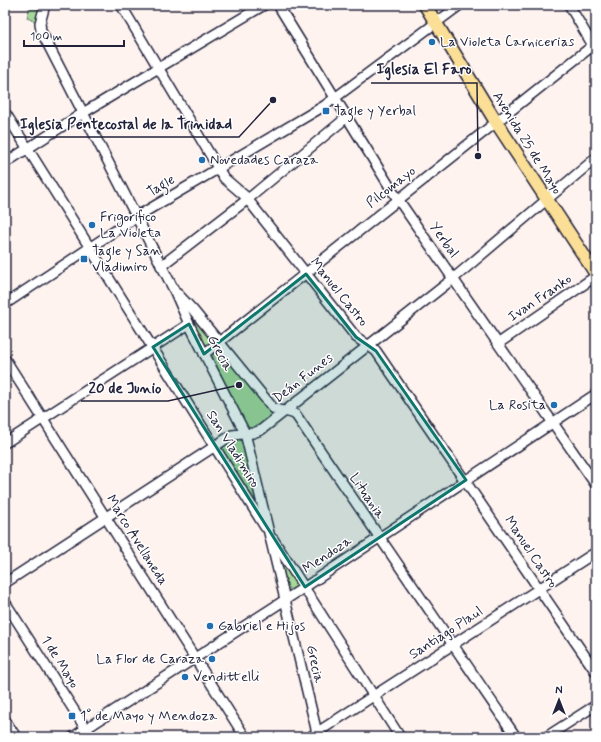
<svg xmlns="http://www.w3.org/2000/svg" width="601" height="742" font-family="Mynerve,sans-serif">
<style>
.green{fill:#a6d899;stroke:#647d6a}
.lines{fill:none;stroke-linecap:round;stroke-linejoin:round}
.minor-casing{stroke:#22223b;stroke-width:12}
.major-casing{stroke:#22223b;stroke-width:15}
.minor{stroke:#fff;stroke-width:9}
.major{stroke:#fbdf96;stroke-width:12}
.marked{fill:#0f766e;fill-opacity:0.2;stroke:#0f766e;stroke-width:3;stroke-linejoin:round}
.poi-dot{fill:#1f6fb2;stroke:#fff;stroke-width:1.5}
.labels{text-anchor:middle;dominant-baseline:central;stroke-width:3;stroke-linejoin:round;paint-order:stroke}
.poi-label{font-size:14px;fill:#22223b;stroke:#fff;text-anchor:start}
.street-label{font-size:14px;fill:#22223b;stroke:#fff}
.leader{fill:none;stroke:#22223b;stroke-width:1.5}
.callout-dot{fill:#22223b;stroke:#fff;stroke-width:1.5}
.callout-label{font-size:15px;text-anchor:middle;font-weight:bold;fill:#22223b;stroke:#fff;stroke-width:3;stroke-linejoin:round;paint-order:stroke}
</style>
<rect width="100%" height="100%" fill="#fef3ef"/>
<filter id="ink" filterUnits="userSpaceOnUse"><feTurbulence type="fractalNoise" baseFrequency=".025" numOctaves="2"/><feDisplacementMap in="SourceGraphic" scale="8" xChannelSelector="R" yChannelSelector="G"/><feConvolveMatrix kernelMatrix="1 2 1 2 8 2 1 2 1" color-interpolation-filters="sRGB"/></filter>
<g filter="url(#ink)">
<g class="green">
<polygon points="30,5 42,5 37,22 27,18"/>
<polygon points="190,312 213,339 208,346 205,346 188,314"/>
<polygon points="217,350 223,352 274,412 274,415 256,429 247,429 213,358 213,355"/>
<polygon points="238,438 243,438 257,499 254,500 222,451 224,445"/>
<polygon points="282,560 298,584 296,587 291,590 287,587 281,561"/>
</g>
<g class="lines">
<g class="minor-casing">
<g id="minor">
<polyline points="45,5 40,23 41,31 175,292 189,324 245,433 318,737"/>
<polyline points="121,5 224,178 245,196 356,337 376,351 596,672"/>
<polyline points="278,5 393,192 596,485"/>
<polyline points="569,5 595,49"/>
<polyline points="6,114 265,527"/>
<polyline points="5,163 83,113 264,5"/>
<polyline points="161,266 248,199 346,118"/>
<path d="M178 294 193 310 273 408C280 412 289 410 296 415L516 737"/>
<polyline points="5,304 136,217 324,106 460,5"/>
<polyline points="499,343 596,276"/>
<polyline points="204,354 596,43"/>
<polyline points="5,359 245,737"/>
<polyline points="5,443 189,324"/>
<polyline points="273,539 400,737"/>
<polyline points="5,583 232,435 253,433 261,430 454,278 596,158"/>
<polyline points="5,602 91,737"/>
<polyline points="5,720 16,737"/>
<polyline points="73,737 305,587 596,394"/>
<polyline points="310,737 596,552"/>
<polyline points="546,737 596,705"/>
</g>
</g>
<g class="major-casing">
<polyline id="major" points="425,5 496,122 596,274"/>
</g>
<use href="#minor" class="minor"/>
<use href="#major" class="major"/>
</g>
</g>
<path class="marked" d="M306 274 356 337 376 351 466 480 305 587 153 347 189 324 204 354Z"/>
<g class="poi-dot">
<circle cx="432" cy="42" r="4"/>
<rect x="322" y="107" width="8" height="8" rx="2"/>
<circle cx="202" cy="160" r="4"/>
<circle cx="92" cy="225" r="4"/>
<rect x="80" y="255" width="8" height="8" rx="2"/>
<circle cx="554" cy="405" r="4"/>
<circle cx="210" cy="626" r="4"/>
<circle cx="212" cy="659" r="4"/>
<circle cx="185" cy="677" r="4"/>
<rect x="68" y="712" width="8" height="8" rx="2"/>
</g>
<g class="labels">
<g class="poi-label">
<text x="440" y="42">La Violeta Carnicerias</text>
<text x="334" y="111">Tagle y Yerbal</text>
<text x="210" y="160">Novedades Caraza</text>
<text x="100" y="217">Frigorifico<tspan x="100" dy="16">La Violeta</tspan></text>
<text x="92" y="251">Tagle y San<tspan x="92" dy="16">Vladimiro</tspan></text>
<text x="546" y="405" text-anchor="end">La Rosita</text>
<text x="218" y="626">Gabriel e Hijos</text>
<text x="204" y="659" text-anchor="end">La Flor de Caraza</text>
<text x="193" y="677">Vendittelli</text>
<text x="80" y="716">1° de Mayo y Mendoza</text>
</g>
<g class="street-label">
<text transform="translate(527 143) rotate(58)">Avenida 25 de Mayo</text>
<text transform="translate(161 186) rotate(-31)">Tagle</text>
<text transform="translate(391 187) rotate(-38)">Pilcomayo</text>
<text transform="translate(444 240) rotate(55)">Yerbal</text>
<text transform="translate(339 292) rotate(51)">Manuel Castro</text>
<text transform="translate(540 298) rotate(-34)">Ivan Franko</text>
<text transform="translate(220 353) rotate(62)">Grecia</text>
<text transform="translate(303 378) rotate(-38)">Deán Funes</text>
<text transform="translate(233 449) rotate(58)">San Vladimiro</text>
<text transform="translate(367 496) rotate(56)">Lituania</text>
<text transform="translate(137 540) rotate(58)">Marco Avellaneda</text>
<text transform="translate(531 552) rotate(56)">Manuel Castro</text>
<text transform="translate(327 555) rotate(-34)">Mendoza</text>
<text transform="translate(446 633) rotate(-33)">Santiago Plaul</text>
<text transform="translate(60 662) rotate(58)">1 de Mayo</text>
<text transform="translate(315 664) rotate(77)">Grecia</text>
</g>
</g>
<path class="leader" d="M478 156L477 83H371M273 100L239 137H13M239 385L168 401H81"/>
<g class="callout-dot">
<circle cx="478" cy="156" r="4"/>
<circle cx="273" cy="100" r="4"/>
<circle cx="239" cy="385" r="4"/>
</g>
<g class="callout-label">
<text x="424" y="74">Iglesia El Faro</text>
<text x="126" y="129">Iglesia Pentecostal de la Trinidad</text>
<text x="125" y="393">20 de Junio</text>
</g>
<rect width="601" height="742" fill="none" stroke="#fff" stroke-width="20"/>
<rect x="10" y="10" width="581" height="722" fill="none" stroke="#22223b" stroke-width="1.5" filter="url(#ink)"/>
<g transform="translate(559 700)" stroke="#ffffff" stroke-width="3" paint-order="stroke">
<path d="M0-3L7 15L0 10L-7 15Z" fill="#22223b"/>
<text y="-6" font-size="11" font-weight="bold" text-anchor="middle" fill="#22223b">N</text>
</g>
<path d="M24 40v6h100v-6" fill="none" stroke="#22223b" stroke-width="2"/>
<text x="30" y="40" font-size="12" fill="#22223b" stroke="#ffffff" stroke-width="3" paint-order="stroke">100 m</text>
</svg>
